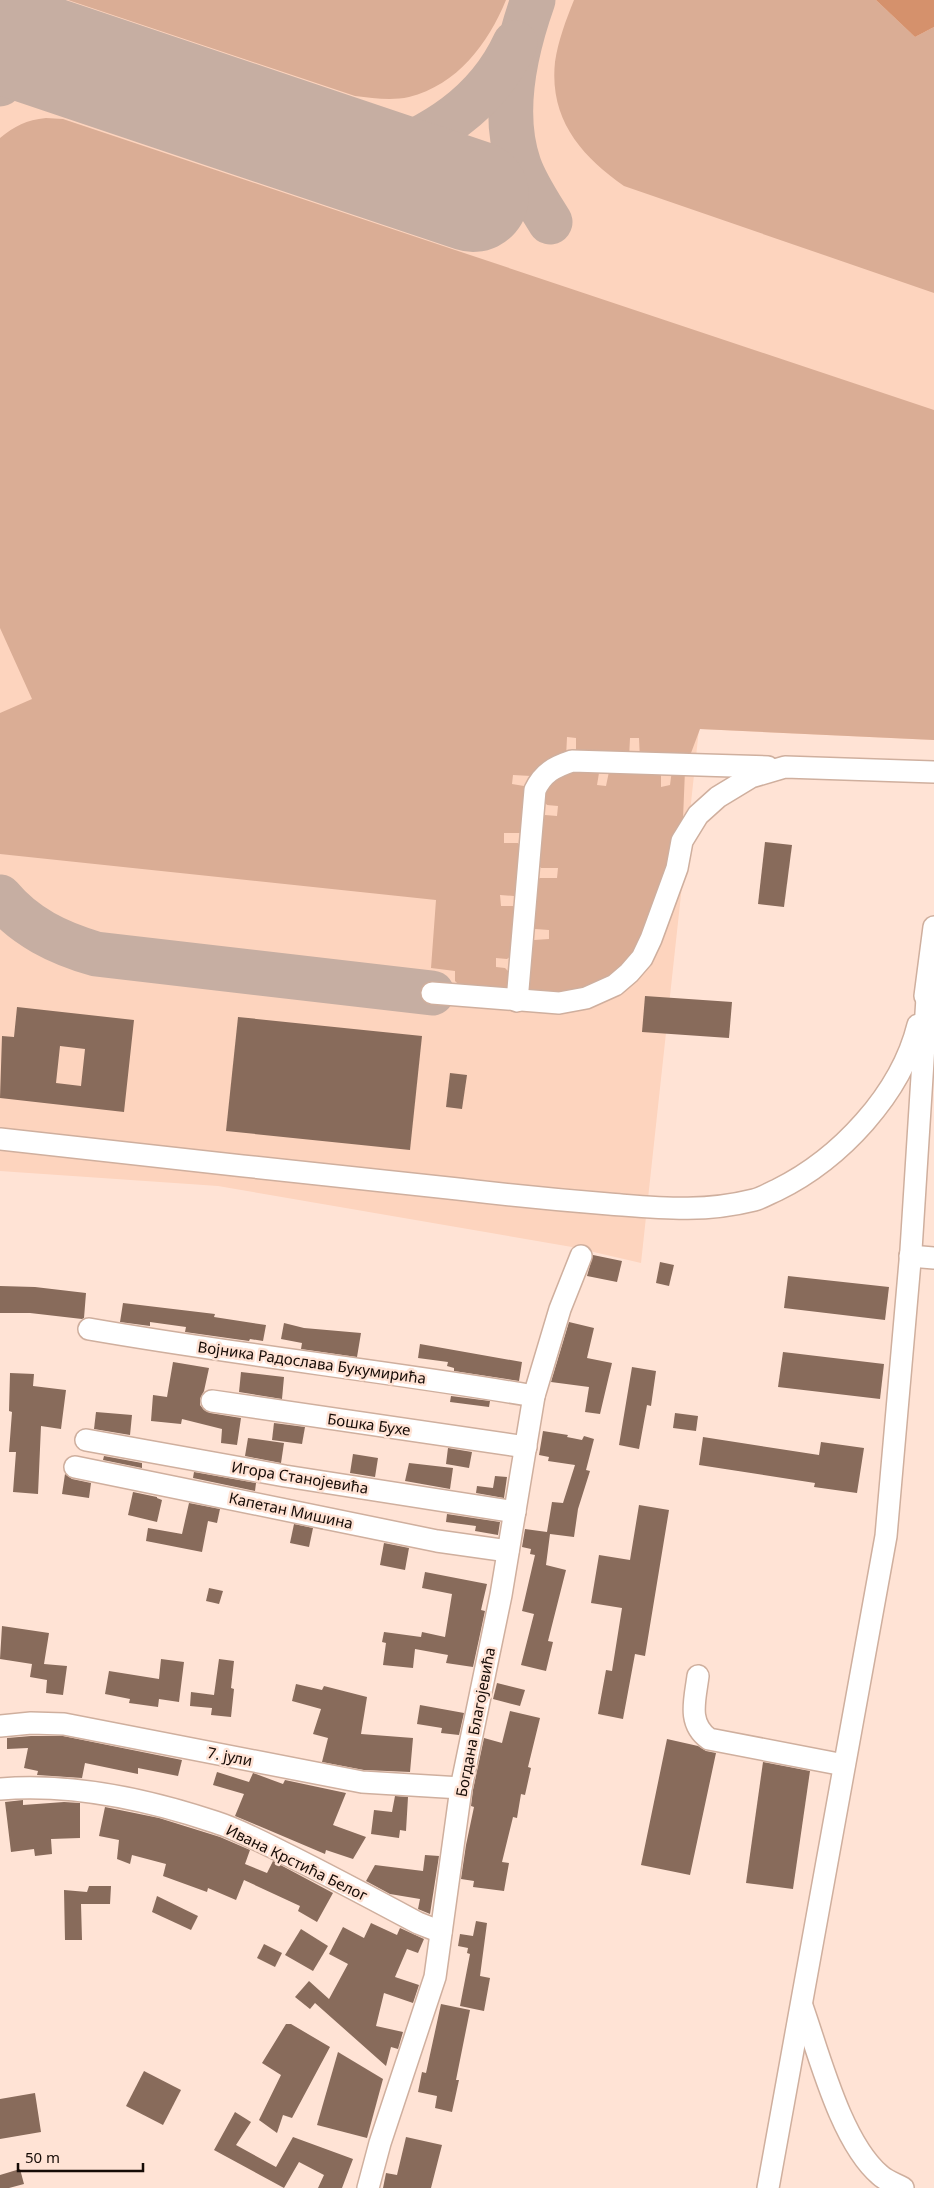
<svg xmlns="http://www.w3.org/2000/svg" width="934" height="2188" font-family="'Noto Sans',sans-serif">
<style>
.built{fill:#fdd4be}
.green{fill:#daad95}
.forest{fill:#d5916c}
.lines{fill:none;stroke-linecap:round;stroke-linejoin:round}
.taxiway{stroke:#c6aea2;stroke-width:45}
.runway{stroke:#c6aea2;stroke-width:112}
.building{fill:#886b5b;fill-rule:evenodd}
.minor-casing{stroke:#cfaf9e;stroke-width:24}
.minor{stroke:#fff;stroke-width:21}
.labels{text-anchor:middle;dominant-baseline:central;stroke-width:5;stroke-linejoin:round;paint-order:stroke}
.street-label{font-size:15px;fill:#160b06;stroke:#ffe3d5}
</style>
<rect width="100%" height="100%" fill="#ffe3d5"/>
<polygon class="built" points="0,0 934,0 934,740 699,729 641,1263 572,1247 218,1186 0,1171"/>
<g class="green">
<path d="M68 0H506C488 44 457 85 409 97 391 101 373 98 355 96Z"/>
<path d="M574 0H876L915 37 934 27V293L624 186C581 156 549 119 555 62 558 41 566 20 574 0Z"/>
<path d="M46 118 63 119 934 410V740L700 729 688 761 640 760 639 738H630L629 759 576 756V738L567 737 566 758 531 776 513 775 512 784 524 786 531 793 527 827 521 833H504V843H518L525 853 522 890 514 896 500 895 501 906H513L519 914 516 952 507 959 496 958V967L505 968 514 977 513 987 503 993 463 989 455 981V971L431 968 436 900 0 854V713L32 699 0 628V138C15 126 26 120 46 118Z"/>
<polygon points="600,767 597,785 606,786 610,767 661,769 661,787 670,785 672,770 685,770 683,819 664,895 650,935 621,974 571,996 524,991 525,947 534,940 549,939 549,930 535,929 529,921 531,885 540,878 557,878 558,868 541,868 534,859 538,820 545,815 557,816 558,806 547,805 539,796 553,772"/>
</g>
<polygon class="forest" points="876,0 934,0 934,27 915,37"/>
<g class="lines">
<g class="taxiway">
<path d="M533 0C515 51 501 113 519 165 526 185 539 204 550 222"/>
<path d="M0 84C15 70 33 62 52 54"/>
<path d="M370 161C432 137 486 106 515 43"/>
<path d="M0 897C25 927 58 943 96 954L432 993"/>
</g>
<polyline class="runway" points="0,37 473,196"/>
</g>
<g class="building">
<polygon points="765,842 792,845 784,907 758,904"/>
<polygon points="645,996 732,1002 729,1038 642,1032"/>
<path d="M17 1007 134 1020 124 1112 0 1098 2 1036 14 1037ZM60 1046 85 1049 81 1086 56 1083Z"/>
<polygon points="238,1017 422,1036 410,1150 226,1131"/>
<polygon points="450,1073 467,1075 462,1109 446,1107"/>
<polygon points="593,1255 622,1261 617,1282 587,1276"/>
<polygon points="660,1262 674,1265 669,1286 656,1283"/>
<polygon points="788,1276 889,1287 885,1320 784,1308"/>
<polygon points="0,1286 35,1287 86,1293 84,1318 82,1319 30,1313 0,1313"/>
<polygon points="123,1303 215,1314 214,1317 266,1325 263,1341 250,1339 249,1341 185,1332 186,1327 150,1322 150,1326 120,1322"/>
<polygon points="569,1322 594,1328 587,1358 612,1363 600,1414 585,1412 589,1387 551,1382"/>
<polygon points="284,1323 304,1328 361,1333 357,1357 301,1349 302,1343 281,1339"/>
<polygon points="420,1344 522,1362 519,1381 454,1371 454,1368 447,1366 448,1362 418,1358"/>
<polygon points="783,1352 884,1364 880,1399 778,1387"/>
<polygon points="173,1362 209,1368 204,1391 200,1399 200,1405 204,1410 210,1413 241,1418 237,1445 221,1443 222,1429 182,1419 181,1424 151,1421 153,1395 167,1397"/>
<polygon points="632,1367 656,1371 651,1406 647,1405 639,1449 619,1445"/>
<polygon points="241,1372 284,1377 282,1399 239,1392"/>
<polygon points="10,1373 34,1374 33,1386 66,1390 61,1429 41,1426 38,1494 13,1492 16,1452 9,1452 12,1412 9,1411"/>
<polygon points="451,1396 490,1401 489,1407 450,1402"/>
<polygon points="96,1412 132,1415 130,1435 94,1429"/>
<polygon points="675,1413 698,1416 696,1431 673,1428"/>
<polygon points="274,1423 305,1427 302,1444 272,1440"/>
<polygon points="543,1431 568,1435 567,1437 582,1440 584,1436 594,1439 586,1470 590,1471 578,1509 574,1537 550,1534 546,1565 566,1570 548,1641 553,1642 546,1671 521,1665 534,1614 522,1611 535,1555 530,1554 531,1549 522,1547 525,1529 547,1532 552,1502 563,1503 575,1465 548,1461 549,1457 539,1455"/>
<polygon points="703,1437 819,1455 821,1442 864,1448 857,1493 814,1487 815,1483 699,1465"/>
<polygon points="248,1438 284,1443 281,1463 245,1456"/>
<polygon points="448,1448 472,1452 469,1468 446,1464"/>
<polygon points="353,1454 378,1458 375,1477 350,1473"/>
<polygon points="104,1456 142,1463 142,1468 103,1460"/>
<polygon points="409,1463 453,1468 450,1489 405,1481"/>
<polygon points="194,1472 256,1483 255,1491 193,1478"/>
<polygon points="65,1474 72,1479 91,1483 89,1498 62,1494"/>
<polygon points="495,1476 507,1477 504,1498 476,1493 477,1486 493,1488"/>
<polygon points="133,1492 157,1497 157,1498 162,1500 157,1522 128,1515"/>
<polygon points="189,1503 220,1509 217,1523 208,1521 202,1552 146,1541 148,1528 182,1534"/>
<polygon points="639,1505 669,1510 645,1656 635,1654 623,1719 598,1714 606,1670 612,1671 622,1608 591,1603 599,1555 630,1560"/>
<polygon points="447,1514 500,1522 498,1535 475,1531 476,1526 446,1522"/>
<polygon points="294,1524 313,1528 309,1547 290,1543"/>
<polygon points="384,1543 409,1548 405,1570 380,1565"/>
<polygon points="425,1572 487,1584 481,1610 485,1611 473,1667 446,1663 448,1655 415,1649 413,1668 383,1665 386,1643 382,1642 384,1632 421,1637 422,1632 445,1637 452,1594 422,1588"/>
<polygon points="209,1588 223,1591 219,1604 206,1601"/>
<polygon points="2,1626 49,1633 44,1664 67,1666 63,1695 46,1693 47,1680 30,1677 32,1664 0,1659"/>
<polygon points="161,1659 184,1662 179,1702 159,1699 158,1707 129,1703 130,1699 105,1694 109,1671 159,1679"/>
<polygon points="219,1659 234,1661 231,1688 234,1689 231,1717 211,1715 212,1708 190,1706 191,1692 214,1695"/>
<polygon points="497,1683 525,1690 520,1706 493,1699"/>
<polygon points="296,1684 322,1690 324,1686 367,1697 361,1734 413,1738 410,1772 364,1770 322,1762 328,1738 313,1734 321,1709 292,1701"/>
<polygon points="420,1705 464,1713 459,1735 441,1733 442,1728 417,1724"/>
<polygon points="510,1711 540,1718 528,1767 531,1768 525,1795 521,1794 517,1818 513,1817 502,1862 509,1863 504,1891 473,1887 474,1881 461,1879 466,1845 474,1807 471,1806 473,1790 484,1738 502,1743"/>
<polygon points="31,1736 63,1736 182,1760 178,1776 138,1768 138,1774 85,1763 82,1778 37,1775 38,1771 24,1768 28,1748 7,1749 7,1738"/>
<polygon points="667,1739 698,1746 706,1751 716,1753 690,1875 641,1865"/>
<polygon points="763,1762 810,1771 793,1889 746,1883"/>
<polygon points="217,1772 249,1782 253,1773 283,1784 285,1780 346,1793 333,1825 366,1837 353,1859 326,1850 325,1854 259,1826 235,1816 244,1794 213,1785"/>
<polygon points="395,1796 408,1797 406,1831 400,1830 399,1838 371,1834 374,1810 392,1812"/>
<polygon points="23,1800 23,1805 64,1802 80,1803 80,1838 51,1839 52,1854 35,1856 34,1849 11,1852 5,1802"/>
<polygon points="105,1807 159,1818 220,1837 250,1850 245,1864 267,1873 273,1861 333,1893 317,1922 298,1911 300,1906 244,1880 236,1900 208,1888 207,1892 163,1876 166,1864 132,1855 130,1864 117,1859 119,1840 99,1836"/>
<polygon points="425,1855 439,1856 430,1914 418,1909 420,1899 390,1894 366,1881 375,1865 423,1871"/>
<polygon points="89,1886 111,1886 110,1904 81,1904 82,1940 65,1940 64,1890 87,1892"/>
<polygon points="157,1896 198,1916 191,1930 152,1912"/>
<polygon points="476,1921 487,1923 480,1976 490,1978 484,2011 460,2006 470,1954 467,1953 468,1948 458,1946 460,1934 473,1936"/>
<polygon points="371,1923 397,1935 400,1928 424,1939 418,1953 407,1949 395,1977 419,1985 413,2003 384,1993 376,2026 403,2032 398,2049 391,2047 386,2066 315,2003 310,2009 295,1997 309,1981 329,1999 348,1964 329,1954 343,1927 364,1938"/>
<polygon points="301,1929 328,1946 313,1971 285,1955"/>
<polygon points="264,1944 282,1953 275,1967 257,1958"/>
<polygon points="441,2004 470,2010 456,2080 459,2080 452,2112 435,2108 437,2096 418,2092 422,2072 426,2073"/>
<polygon points="286,2024 291,2024 330,2047 292,2118 283,2115 277,2133 259,2120 281,2075 262,2063"/>
<polygon points="338,2052 383,2079 367,2138 317,2125"/>
<polygon points="144,2071 181,2090 163,2125 126,2106"/>
<polygon points="35,2093 41,2132 0,2139 0,2099"/>
<polygon points="235,2112 251,2122 236,2145 276,2167 293,2137 353,2159 342,2188 318,2188 324,2175 299,2162 284,2188 214,2150"/>
<polygon points="406,2137 442,2145 431,2188 383,2188 386,2173 397,2175"/>
<polygon points="20,2169 24,2184 9,2188 0,2188 0,2175"/>
</g>
<g class="lines">
<g class="minor-casing">
<g id="minor">
<polyline points="432,993 559,1003 586,998 615,985 629,973 642,958 651,939 677,868 682,841 698,815 718,797 751,777 785,767 934,772"/>
<polyline points="925,996 934,927"/>
<path d="M517 1001 535 790C543 773 554 767 572 761L768 767"/>
<path d="M0 1139C153 1156 305 1173 458 1189 508 1195 558 1200 609 1204 661 1208 702 1213 754 1200 762 1198 770 1193 777 1190 840 1159 901 1094 918 1025"/>
<polyline points="910,1256 934,1258"/>
<path d="M89 1329C237 1355 386 1371 534 1396"/>
<polyline points="212,1401 526,1447"/>
<polyline points="86,1440 285,1476 515,1512"/>
<polyline points="75,1467 437,1541 508,1551"/>
<path d="M698 1676C695 1700 687 1723 709 1739L844 1765"/>
<polyline points="0,1726 31,1723 64,1724 362,1782 461,1788"/>
<path d="M0 1789C73 1783 146 1799 215 1822 240 1830 264 1843 288 1855 332 1877 375 1900 418 1923L441 1932"/>
<path d="M802 2006C819 2054 841 2142 880 2175 886 2181 896 2184 903 2188"/>
<polyline points="368,2188 380,2143 435,1977 461,1788 501,1595 534,1396 560,1309 581,1256"/>
<polyline points="768,2188 886,1536 911,1250 928,982"/>
</g>
</g>
<use href="#minor" class="minor"/>
</g>
<g class="labels">
<g class="street-label">
<text transform="translate(312 1362) rotate(8)">Војника Радослава Букумирића</text>
<text transform="translate(369 1424) rotate(8)">Бошка Бухе</text>
<text transform="translate(300 1477) rotate(9)">Игора Станојевића</text>
<text transform="translate(291 1510) rotate(12)">Капетан Мишина</text>
<text transform="translate(475 1722) rotate(-79)">Богдана Благојевића</text>
<text transform="translate(230 1756) rotate(11)">7. јули</text>
<text transform="translate(297 1862) rotate(26)">Ивана Крстића Белог</text>
</g>
</g>
<path d="M18 2163v8h125v-8" fill="none" stroke="#160b06" stroke-width="2.5"/>
<text x="25" y="2163" font-size="15" fill="#160b06" stroke="#ffe3d5" stroke-width="4" paint-order="stroke">50 m</text>
</svg>
